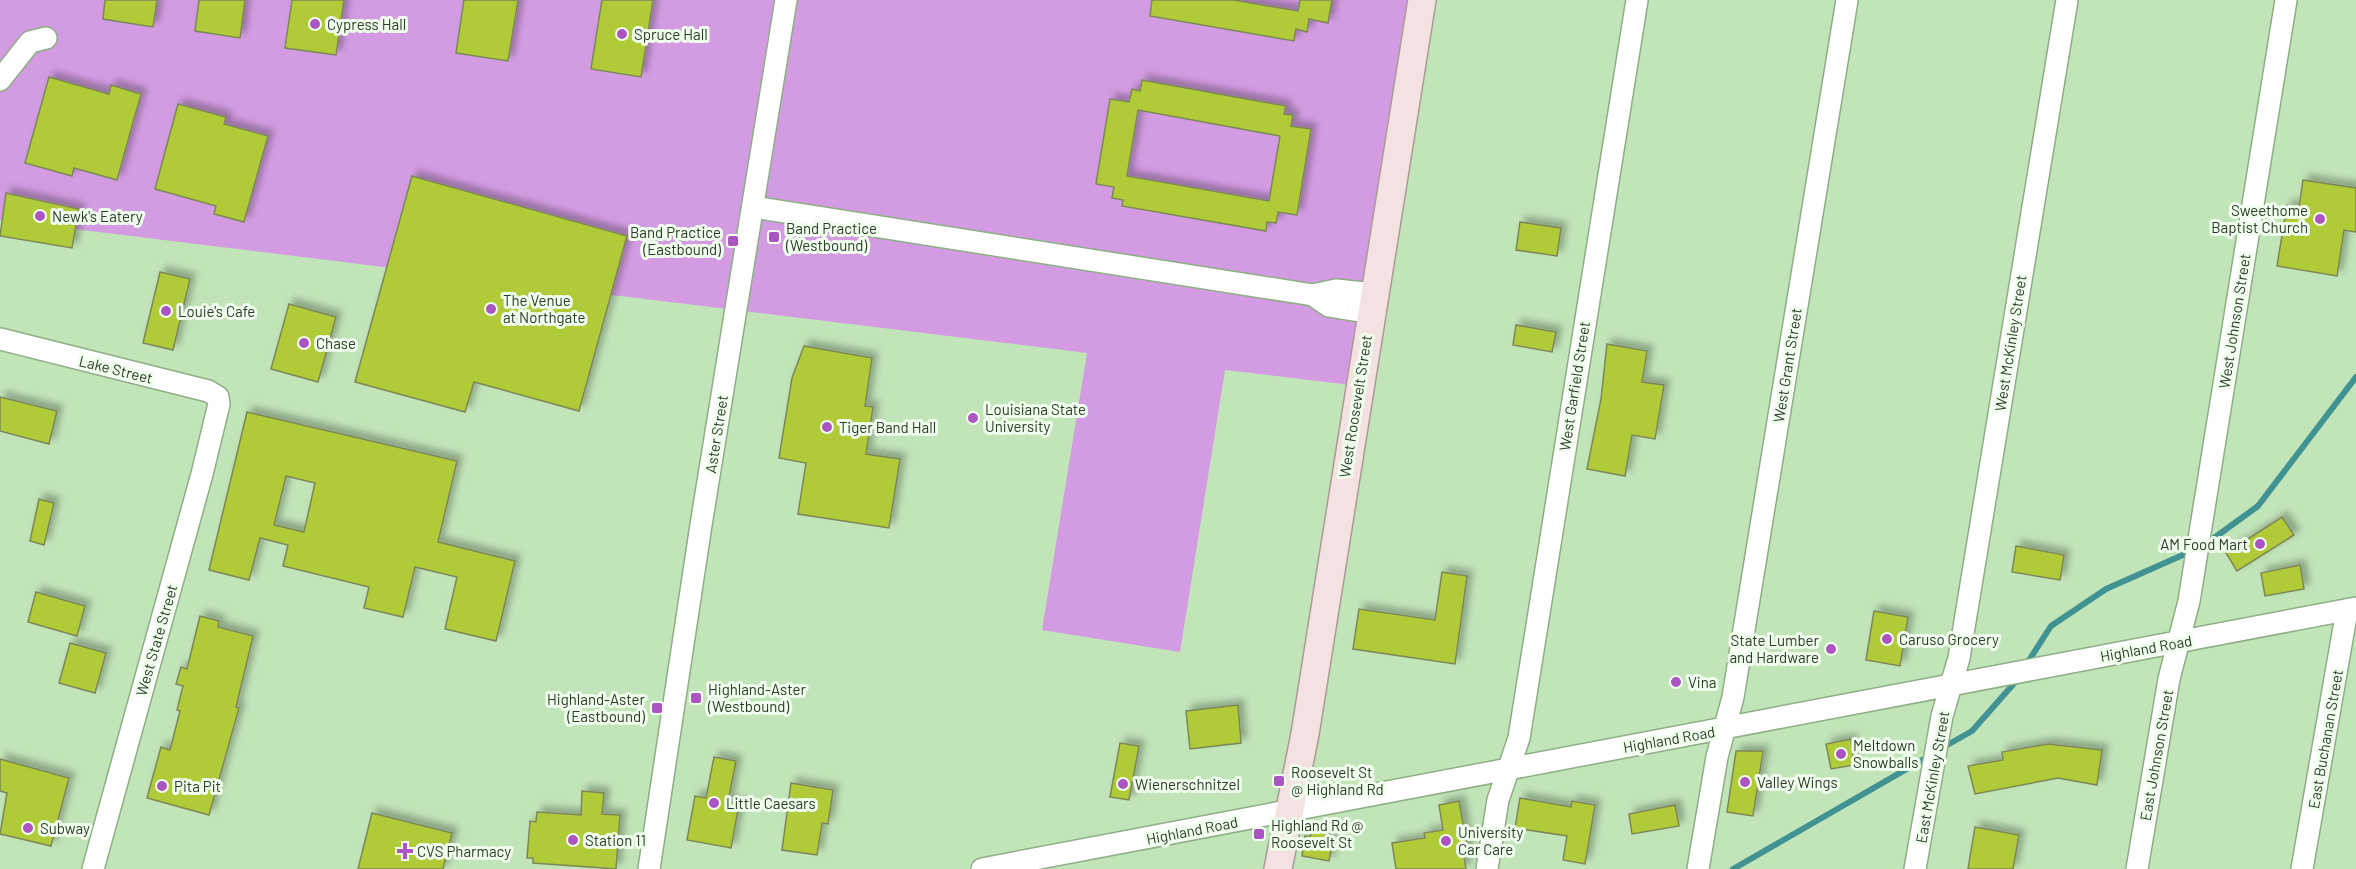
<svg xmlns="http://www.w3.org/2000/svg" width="2356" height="869" font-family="Barlow,sans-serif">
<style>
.green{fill:#d39ce2}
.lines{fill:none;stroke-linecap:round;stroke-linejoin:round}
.stream{stroke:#409392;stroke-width:6}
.building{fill:#b1cb37;stroke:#7c8758;stroke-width:1.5;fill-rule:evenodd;filter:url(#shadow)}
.minor-casing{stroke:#8eae85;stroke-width:24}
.major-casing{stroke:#a99a94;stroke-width:30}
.minor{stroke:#fff;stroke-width:21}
.major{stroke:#f4e1e1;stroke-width:27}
.poi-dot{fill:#ac55c2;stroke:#f0feed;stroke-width:2}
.labels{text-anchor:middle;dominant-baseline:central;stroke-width:6;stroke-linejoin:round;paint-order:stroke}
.poi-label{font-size:15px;fill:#2d3b2a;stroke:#f0feed;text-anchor:start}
.street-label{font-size:15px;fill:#2d3b2a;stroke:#f0feed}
</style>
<defs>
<filter id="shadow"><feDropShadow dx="5.5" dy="-5.5" stdDeviation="3" flood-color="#0004"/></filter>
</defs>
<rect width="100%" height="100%" fill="#c2e4b9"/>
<polygon class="green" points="0,0 1422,0 1359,386 1225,370 1180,652 1042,630 1087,353 0,220"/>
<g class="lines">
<g class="stream">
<polyline points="2203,546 2258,506 2356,377"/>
<polyline points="2026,665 2051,626 2106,589 2194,550"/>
<polyline points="1942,748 1972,731 2018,679"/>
<polyline points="1733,869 1931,755"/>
</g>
</g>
<g class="building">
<polygon points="105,0 157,0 153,27 103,19"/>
<polygon points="199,0 245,0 240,38 195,31"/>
<polygon points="292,0 344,0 336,55 285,48"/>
<polygon points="464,0 518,0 508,61 456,53"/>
<polygon points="602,0 653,0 641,77 591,69"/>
<polygon points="1152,0 1234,0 1298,11 1300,0 1332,0 1328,23 1309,19 1307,32 1296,29 1294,41 1150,16"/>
<polygon points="49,77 109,94 111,85 141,94 117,180 74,168 72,176 25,163"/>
<path d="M1142 80 1286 106 1284 114 1293 115 1291 126 1311 129 1297 215 1278 212 1276 223 1267 222 1266 231 1122 206 1123 200 1112 198 1114 187 1096 184 1110 99 1129 102 1132 89 1140 91ZM1138 110 1280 136 1269 201 1127 176Z"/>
<polygon points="178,104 226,117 224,124 268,136 244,222 214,214 216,206 155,189"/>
<polygon points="412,176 627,236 579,411 474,382 465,412 355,382"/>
<polygon points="2303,180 2356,188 2356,232 2344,230 2337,276 2277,266 2287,205 2299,207"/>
<polygon points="6,193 79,209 72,248 0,236"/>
<polygon points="1520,222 1561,228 1557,256 1516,250"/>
<polygon points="160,272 190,279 173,350 143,343"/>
<polygon points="289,304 336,317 318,382 271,369"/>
<polygon points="1516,325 1556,332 1552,352 1513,345"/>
<polygon points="1607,344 1647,351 1642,382 1664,385 1655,439 1632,435 1625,476 1587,469 1601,399"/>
<polygon points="804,346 872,358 865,406 873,407 866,454 900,459 889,528 798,514 806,463 779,458 792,378"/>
<polygon points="0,397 57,411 49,444 0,431"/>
<path d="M247 412 457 461 438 542 515 561 496 641 445 629 457 577 415 567 403 617 364 608 369 587 283 566 288 545 260 538 249 580 209 570ZM286 476 315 483 304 532 274 525Z"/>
<polygon points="39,499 54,503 44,545 30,541"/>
<polygon points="2282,517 2294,535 2237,571 2226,553"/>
<polygon points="2016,546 2064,555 2060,580 2012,572"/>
<polygon points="2300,565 2304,589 2265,596 2261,573"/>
<polygon points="1442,572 1467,576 1455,664 1353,649 1359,609 1435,620"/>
<polygon points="36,592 85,606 77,636 28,622"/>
<polygon points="1874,611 1908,617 1900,666 1866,660"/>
<polygon points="200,616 219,621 218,627 253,636 236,707 239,708 209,815 147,798 161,747 170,750 180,711 177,710 183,686 176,684 181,667 187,669"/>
<polygon points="70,643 106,653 95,693 59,683"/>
<polygon points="1238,705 1241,743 1190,749 1186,711"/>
<polygon points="1851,739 1854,765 1831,769 1826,744"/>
<polygon points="1120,743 1139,746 1129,800 1110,797"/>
<polygon points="2048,744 2102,750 2097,785 2058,778 1975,794 1968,766 2003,760 2002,752"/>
<polygon points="1736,751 1763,751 1753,816 1727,812"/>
<polygon points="714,757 736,761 728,802 739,804 731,848 687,840 695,796 706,798"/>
<polygon points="0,759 69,778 51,846 0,834 7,793 0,791"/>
<polygon points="791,783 833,790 828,824 822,823 817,855 782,850"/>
<polygon points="582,791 604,793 602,814 620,815 616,869 533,863 533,858 527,858 530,821 536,822 537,812 581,815"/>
<polygon points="1520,798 1571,807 1572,801 1595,805 1585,864 1563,860 1567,836 1515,828"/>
<polygon points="1459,801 1468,850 1463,851 1466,869 1396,869 1392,843 1425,838 1424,833 1443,830 1439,805"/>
<polygon points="1675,805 1679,826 1632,834 1629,814"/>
<polygon points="372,813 452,833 443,869 358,869"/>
<polygon points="1975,827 2019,835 2013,869 1968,869"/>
<polygon points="1312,831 1326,833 1325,838 1333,840 1329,861 1302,856 1305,836 1310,837"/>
</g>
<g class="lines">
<g class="minor-casing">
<g id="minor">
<polyline points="0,80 30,42 46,38"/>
<polyline points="753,207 1313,295 1336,290 1374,294"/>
<polyline points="1313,295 1329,306 1371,313"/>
<polyline points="0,339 208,391 218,397 219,404 202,474 93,869"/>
<polyline points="649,869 701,525 786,0"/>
<polyline points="982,869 2356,608"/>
<polyline points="1487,869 1498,800 1519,738 1637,0"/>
<polyline points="1698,869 1717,757 1733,697 1847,0"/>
<polyline points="1915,869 1942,716 1959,658 2067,0"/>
<polyline points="2137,869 2169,679 2189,601 2286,0"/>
<polyline points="2302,869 2347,610"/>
</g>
</g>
<g class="major-casing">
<polyline id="major" points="1278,869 1305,734 1422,0"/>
</g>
<use href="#minor" class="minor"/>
<use href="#major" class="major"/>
</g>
<g class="poi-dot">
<circle cx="315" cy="24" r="6"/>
<circle cx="622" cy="34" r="6"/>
<circle cx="40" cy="216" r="6"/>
<circle cx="2320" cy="219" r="6"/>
<rect x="768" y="231" width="12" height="12" rx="3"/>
<rect x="727" y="235" width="12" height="12" rx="3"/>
<circle cx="491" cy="309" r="6"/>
<circle cx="166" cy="311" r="6"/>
<circle cx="304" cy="343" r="6"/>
<circle cx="973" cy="418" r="6"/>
<circle cx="827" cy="427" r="6"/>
<circle cx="2260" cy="544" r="6"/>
<circle cx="1887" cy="639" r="6"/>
<circle cx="1831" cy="649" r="6"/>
<circle cx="1676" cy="682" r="6"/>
<rect x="690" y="692" width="12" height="12" rx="3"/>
<rect x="651" y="702" width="12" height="12" rx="3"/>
<circle cx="1841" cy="754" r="6"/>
<rect x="1273" y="775" width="12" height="12" rx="3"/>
<circle cx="1745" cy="782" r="6"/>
<circle cx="1123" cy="784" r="6"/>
<circle cx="162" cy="786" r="6"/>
<circle cx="714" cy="803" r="6"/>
<circle cx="28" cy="828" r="6"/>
<rect x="1253" y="828" width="12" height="12" rx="3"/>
<circle cx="573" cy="840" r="6"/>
<circle cx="1446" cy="841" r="6"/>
<path d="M402 842h6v6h6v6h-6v6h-6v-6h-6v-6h6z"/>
</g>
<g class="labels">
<g class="poi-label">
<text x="327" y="24">Cypress Hall</text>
<text x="634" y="34">Spruce Hall</text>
<text x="2308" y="210" text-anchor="end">Sweethome<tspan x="2308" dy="17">Baptist Church</tspan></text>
<text x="52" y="216">Newk's Eatery</text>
<text x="786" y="228">Band Practice<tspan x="786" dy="17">(Westbound)</tspan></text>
<text x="721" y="232" text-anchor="end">Band Practice<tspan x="721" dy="17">(Eastbound)</tspan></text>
<text x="503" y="300">The Venue<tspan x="503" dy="17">at Northgate</tspan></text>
<text x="178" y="311">Louie's Cafe</text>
<text x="316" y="343">Chase</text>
<text x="985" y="409">Louisiana State<tspan x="985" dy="17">University</tspan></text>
<text x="839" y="427">Tiger Band Hall</text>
<text x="2248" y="544" text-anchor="end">AM Food Mart</text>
<text x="1899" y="639">Caruso Grocery</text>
<text x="1819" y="640" text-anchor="end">State Lumber<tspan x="1819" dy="17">and Hardware</tspan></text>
<text x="1688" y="682">Vina</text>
<text x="708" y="689">Highland-Aster<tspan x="708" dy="17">(Westbound)</tspan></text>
<text x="645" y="699" text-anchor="end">Highland-Aster<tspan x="645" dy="17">(Eastbound)</tspan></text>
<text x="1853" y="745">Meltdown<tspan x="1853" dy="17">Snowballs</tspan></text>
<text x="1291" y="772">Roosevelt St<tspan x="1291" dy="17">@ Highland Rd</tspan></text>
<text x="1757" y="782">Valley Wings</text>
<text x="1135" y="784">Wienerschnitzel</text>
<text x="174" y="786">Pita Pit</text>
<text x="726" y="803">Little Caesars</text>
<text x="1271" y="825">Highland Rd @<tspan x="1271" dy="17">Roosevelt St</tspan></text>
<text x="40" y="828">Subway</text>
<text x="1458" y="832">University<tspan x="1458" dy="17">Car Care</tspan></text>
<text x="585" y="840">Station 11</text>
<text x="417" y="851">CVS Pharmacy</text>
</g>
<g class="street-label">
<text transform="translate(2234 321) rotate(-81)">West Johnson Street</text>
<text transform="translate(2010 343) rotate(-81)">West McKinley Street</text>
<text transform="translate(1787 365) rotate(-81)">West Grant Street</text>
<text transform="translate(116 369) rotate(14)">Lake Street</text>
<text transform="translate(1574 386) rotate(-81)">West Garfield Street</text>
<text transform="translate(1355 406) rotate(-81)">West Roosevelt Street</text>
<text transform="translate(716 434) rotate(-81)">Aster Street</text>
<text transform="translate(156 640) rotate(-74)">West State Street</text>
<text transform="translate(2146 648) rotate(-10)">Highland Road</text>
<text transform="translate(1669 739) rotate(-10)">Highland Road</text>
<text transform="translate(2325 739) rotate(-80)">East Buchanan Street</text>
<text transform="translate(2156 755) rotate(-80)">East Johnson Street</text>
<text transform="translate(1932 777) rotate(-80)">East McKinley Street</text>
<text transform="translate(1192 830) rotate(-11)">Highland Road</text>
</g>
</g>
</svg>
